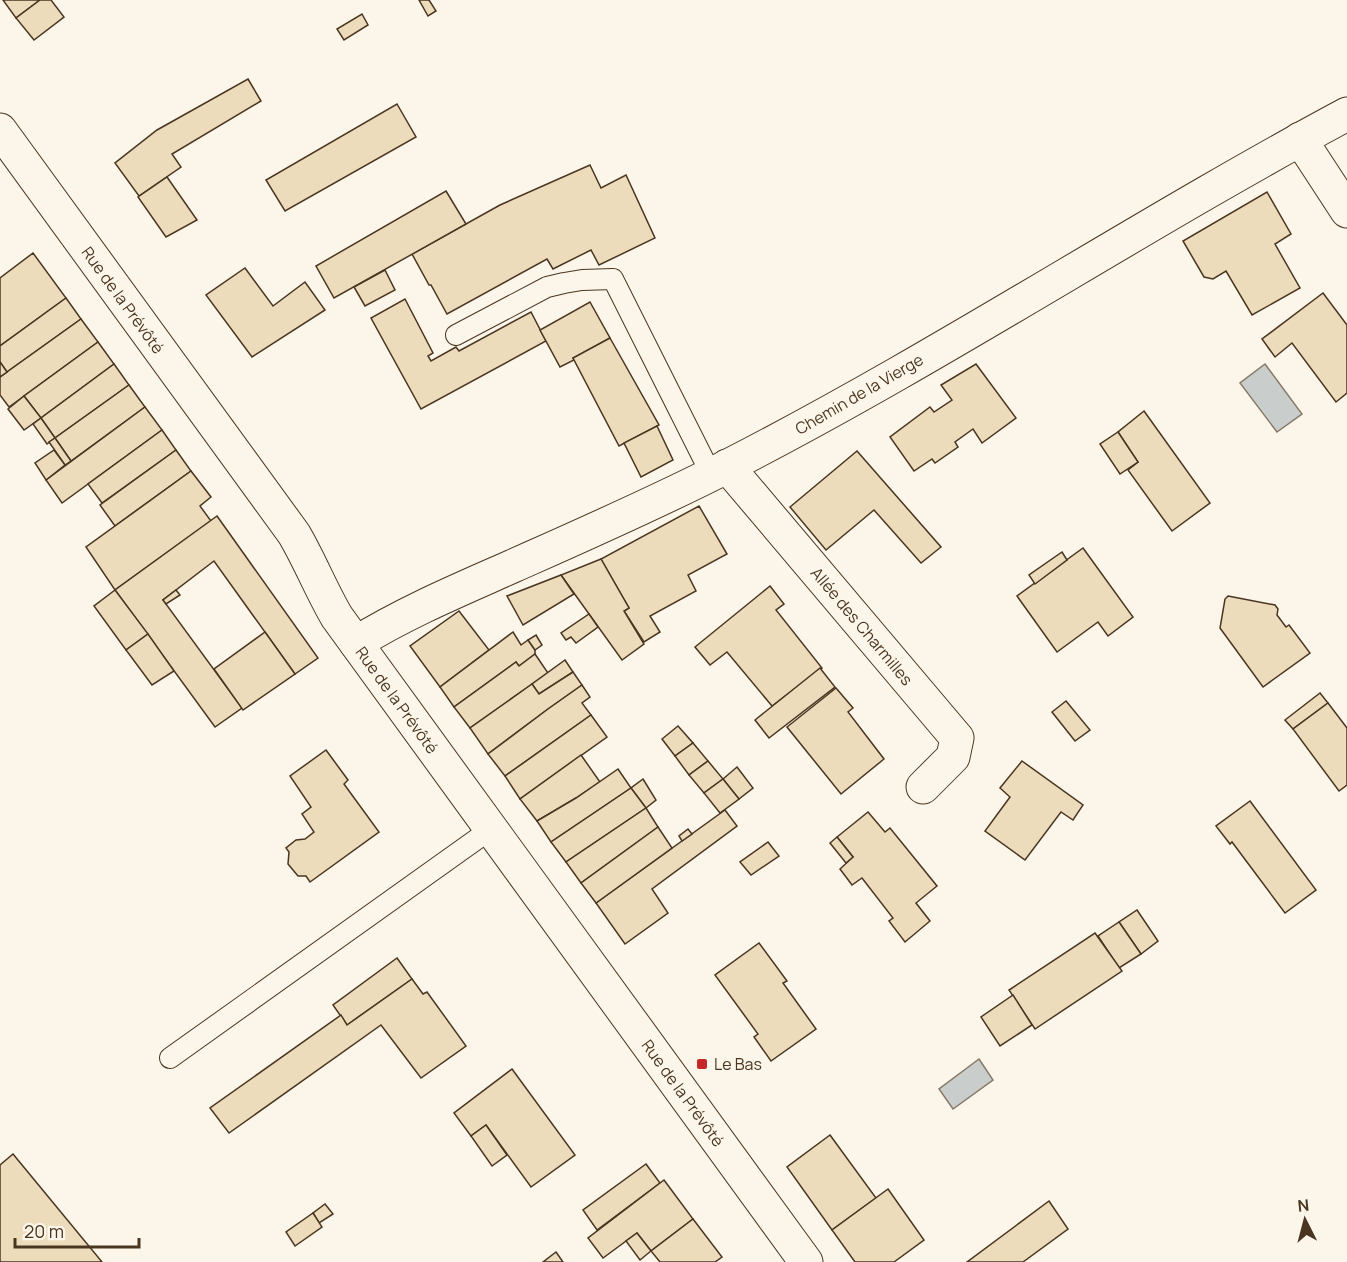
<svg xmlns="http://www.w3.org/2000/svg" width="1347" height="1262" font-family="Manrope,sans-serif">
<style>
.water{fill:#c9cecd;stroke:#887966;stroke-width:1.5}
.building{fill:#ecdcbc;stroke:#4a3520;stroke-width:1.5}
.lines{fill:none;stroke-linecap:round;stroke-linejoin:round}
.service-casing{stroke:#4a3520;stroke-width:22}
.minor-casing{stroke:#4a3520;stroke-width:35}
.tertiary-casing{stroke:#4a3520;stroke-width:35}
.service{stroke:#fbf6e9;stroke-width:20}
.minor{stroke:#fbf6e9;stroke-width:33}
.tertiary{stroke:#fbf6e9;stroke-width:33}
.poi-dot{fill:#c62828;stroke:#fbf6e9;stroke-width:2}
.labels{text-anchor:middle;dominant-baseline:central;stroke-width:4.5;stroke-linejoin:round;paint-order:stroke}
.street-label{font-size:16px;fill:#4a3520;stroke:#fbf6e9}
.poi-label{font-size:16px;fill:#4a3520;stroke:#fbf6e9;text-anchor:start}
</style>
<rect width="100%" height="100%" fill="#fbf6e9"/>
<g class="water">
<polygon points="1265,364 1302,414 1277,432 1240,383"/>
<polygon points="979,1059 993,1080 953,1109 939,1089"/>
</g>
<g class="building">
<polygon points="3,0 40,0 16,18"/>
<polygon points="40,0 51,0 64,17 34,40 16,18"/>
<polygon points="419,0 429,0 436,11 428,16"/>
<polygon points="362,14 368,25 344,40 337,29"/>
<polygon points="248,79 261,101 172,154 181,167 139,196 115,163 157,130"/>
<polygon points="397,104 416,137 285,211 266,180"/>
<polygon points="590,165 601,188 626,175 655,238 599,265 591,250 553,269 547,259 447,314 431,285 429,285 412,254 500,205"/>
<polygon points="167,177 197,220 166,237 138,197"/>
<polygon points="446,191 466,224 334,298 316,266"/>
<polygon points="1267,192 1291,234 1275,244 1300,288 1252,315 1226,271 1213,279 1204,277 1183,241"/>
<polygon points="33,253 66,298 0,346 0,278"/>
<polygon points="245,268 273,306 305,282 325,310 252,357 206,295"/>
<polygon points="385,270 395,290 365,306 354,287"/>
<polygon points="1323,293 1347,325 1347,393 1336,402 1292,343 1275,357 1262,339"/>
<polygon points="66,298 81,319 7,372 0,362 0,346"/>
<polygon points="405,299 433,353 428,356 431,361 456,347 459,351 531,312 546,341 421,409 371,318"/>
<polygon points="590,302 610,338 573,358 574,360 560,367 540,330"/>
<polygon points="81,319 98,342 9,407 0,395 0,377"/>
<polygon points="610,338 659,425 619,446 573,358"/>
<polygon points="98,342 114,364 41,418 24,396"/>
<polygon points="0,362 7,372 0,377"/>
<polygon points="114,364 129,385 55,438 41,418"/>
<polygon points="976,364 1016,418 982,443 973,429 955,442 958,447 935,463 932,459 914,471 890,437 930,407 934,412 952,400 941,385"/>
<polygon points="129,385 145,407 71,461 55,438"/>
<polygon points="24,396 41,418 24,430 8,409"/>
<polygon points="145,407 162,430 62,503 46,480"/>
<polygon points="1144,411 1210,503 1172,531 1128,470 1138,462 1118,432"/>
<polygon points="41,418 55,438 47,444 33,424"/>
<polygon points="657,426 673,460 641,477 624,443"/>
<polygon points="162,430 176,450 102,503 88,484"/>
<polygon points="1118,432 1138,462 1120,474 1100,444"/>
<polygon points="55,438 71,461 65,465 49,442"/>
<polygon points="54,450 65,465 46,480 35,463"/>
<polygon points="176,450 191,471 115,526 100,505"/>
<polygon points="857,451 941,547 921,563 874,510 826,550 790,507"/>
<polygon points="191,471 211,497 200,506 211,521 115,590 86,547"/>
<polygon points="699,506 727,554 688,575 696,591 650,616 660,632 644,642 624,611 629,608 601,559"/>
<polygon points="217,516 318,658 295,674 214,561 163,600 242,708 215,727 115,590"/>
<polygon points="1083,548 1133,617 1108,636 1098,622 1057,652 1017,596"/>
<polygon points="1062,552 1067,560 1035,584 1029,575"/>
<polygon points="601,559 629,608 624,611 644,644 622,660 561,575"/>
<polygon points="561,575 574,594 523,625 507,596"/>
<polygon points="770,586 784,604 776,610 822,668 772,706 727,652 710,665 695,647"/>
<polygon points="115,590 148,634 126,650 94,606"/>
<polygon points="176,590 180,595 166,604 163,600"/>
<polygon points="1228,596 1275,605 1278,609 1277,615 1286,627 1289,625 1310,653 1263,687 1220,628 1225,599"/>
<polygon points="459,611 489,650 440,687 410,646"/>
<polygon points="589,614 598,627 576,643 571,637 566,640 561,633"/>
<polygon points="265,632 295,674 243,710 214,669"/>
<polygon points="513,632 521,645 528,640 535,650 535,654 519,666 516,662 454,707 440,687"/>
<polygon points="148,634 174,671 152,685 126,650"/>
<polygon points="536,635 542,645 535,650 528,640"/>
<polygon points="535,654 548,673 470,728 454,707 516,662 519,666"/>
<polygon points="565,660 573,672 539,694 532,684"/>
<polygon points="820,668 835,687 769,738 755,720"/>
<polygon points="573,672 582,685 548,709 488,754 470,728 532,684 539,694"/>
<polygon points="582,685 590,697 582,703 591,715 505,776 488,754 548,709"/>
<polygon points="836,688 853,708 848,712 884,759 841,794 787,727"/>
<polygon points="1320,693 1328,703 1293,729 1285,720"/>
<polygon points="1066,701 1090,730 1075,741 1052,712"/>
<polygon points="1328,703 1347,728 1347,785 1339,791 1293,729"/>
<polygon points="591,715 607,737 520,799 505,776"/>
<polygon points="678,726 693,743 675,756 662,739"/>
<polygon points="693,743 708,761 689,775 675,756"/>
<polygon points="326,750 348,780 344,784 379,832 310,882 306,876 298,876 288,864 289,852 286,848 296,840 305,839 314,832 302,814 311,807 290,776"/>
<polygon points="581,755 600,782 576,798 537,821 520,799"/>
<polygon points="708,761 723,779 704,793 689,775"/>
<polygon points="1022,761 1083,805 1073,820 1061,812 1025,860 985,831 1010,797 1000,788"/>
<polygon points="737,767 753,788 739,799 723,779"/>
<polygon points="618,769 631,788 551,842 537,821 576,798"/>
<polygon points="643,779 656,800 646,808 631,788"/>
<polygon points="723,779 739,799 720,813 704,793"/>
<polygon points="631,788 646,808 566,862 551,842"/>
<polygon points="1250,801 1316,890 1285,913 1232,842 1230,844 1216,826"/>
<polygon points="646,808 658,827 581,883 566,862"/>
<polygon points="725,810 737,826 652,889 668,913 625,944 596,903"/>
<polygon points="868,812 885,832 890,828 937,886 916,903 930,921 905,942 889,921 893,918 862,878 852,885 840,869 853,857 837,837"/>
<polygon points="658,827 672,848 596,903 581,883"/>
<polygon points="688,829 692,834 682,841 679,836"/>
<polygon points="837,837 853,857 846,863 830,843"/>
<polygon points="768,842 779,856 751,875 740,862"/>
<polygon points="1137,910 1158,941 1141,954 1119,922"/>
<polygon points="1119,922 1141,954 1119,968 1098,936"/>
<polygon points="1095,933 1122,971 1035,1029 1009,990"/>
<polygon points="759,943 787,981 783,983 816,1029 771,1061 754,1037 758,1034 715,975"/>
<polygon points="397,958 412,979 347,1025 333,1005"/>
<polygon points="412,979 423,994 427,992 466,1046 421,1078 381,1025 229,1133 210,1108 341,1015 347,1025"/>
<polygon points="1013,995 1032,1025 1000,1046 981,1017"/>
<polygon points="512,1069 575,1155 531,1187 486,1125 471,1136 454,1113"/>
<polygon points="486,1125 507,1155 492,1166 471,1136"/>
<polygon points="830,1135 876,1198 832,1230 787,1167"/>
<polygon points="13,1154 102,1262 0,1262 0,1165"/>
<polygon points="646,1164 660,1183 597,1230 583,1210"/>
<polygon points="664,1180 693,1219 651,1251 637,1233 603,1258 588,1238"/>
<polygon points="888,1189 924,1240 894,1262 855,1262 832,1230"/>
<polygon points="1049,1201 1068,1229 1023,1262 967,1262"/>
<polygon points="325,1204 333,1214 319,1223 313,1213"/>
<polygon points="313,1213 322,1227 295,1246 286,1232"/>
<polygon points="693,1219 722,1257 715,1262 660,1262 651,1251"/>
<polygon points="637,1233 651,1251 640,1260 626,1241"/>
<polygon points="556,1252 563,1262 543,1262"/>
</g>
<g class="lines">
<g class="service-casing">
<g id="service">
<polyline points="456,335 547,287 564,283 582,280 613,279 711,474"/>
<polyline points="170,1058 491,829"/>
</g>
</g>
<g class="minor-casing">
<g id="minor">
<polyline points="1300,139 1347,211"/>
<polyline points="727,466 957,738 953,757 923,787"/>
<path d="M356 643C406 612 459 590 513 566 585 534 658 502 728 466 939 358 1138 226 1347 114"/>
</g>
</g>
<g class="tertiary-casing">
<path id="tertiary" d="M0 130 294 534C310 561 321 590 337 617L806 1262"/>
</g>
<use href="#service" class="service"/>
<use href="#minor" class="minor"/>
<use href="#tertiary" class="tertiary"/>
</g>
<rect class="poi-dot" x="696" y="1058" width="12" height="12" rx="3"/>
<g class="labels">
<g class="street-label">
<text transform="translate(123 300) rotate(54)">Rue de la Prévôté</text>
<text transform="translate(859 394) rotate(-30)">Chemin de la Vierge</text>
<text transform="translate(862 626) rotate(50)">Allée des Charmilles</text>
<text transform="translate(397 700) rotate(54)">Rue de la Prévôté</text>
<text transform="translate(683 1093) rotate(54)">Rue de la Prévôté</text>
</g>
<g class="poi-label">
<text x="714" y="1064">Le Bas</text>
</g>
</g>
<g transform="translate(1305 1220) rotate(354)" stroke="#fbf6e9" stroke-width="4.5" paint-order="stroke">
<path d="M0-4.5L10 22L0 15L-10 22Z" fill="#4a3520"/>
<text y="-9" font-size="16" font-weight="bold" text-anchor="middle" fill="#4a3520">N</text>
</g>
<path d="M15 1238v9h124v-9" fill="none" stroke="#4a3520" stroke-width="3"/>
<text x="24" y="1238" font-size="18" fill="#4a3520" stroke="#fbf6e9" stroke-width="4.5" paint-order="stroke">20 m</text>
</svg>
